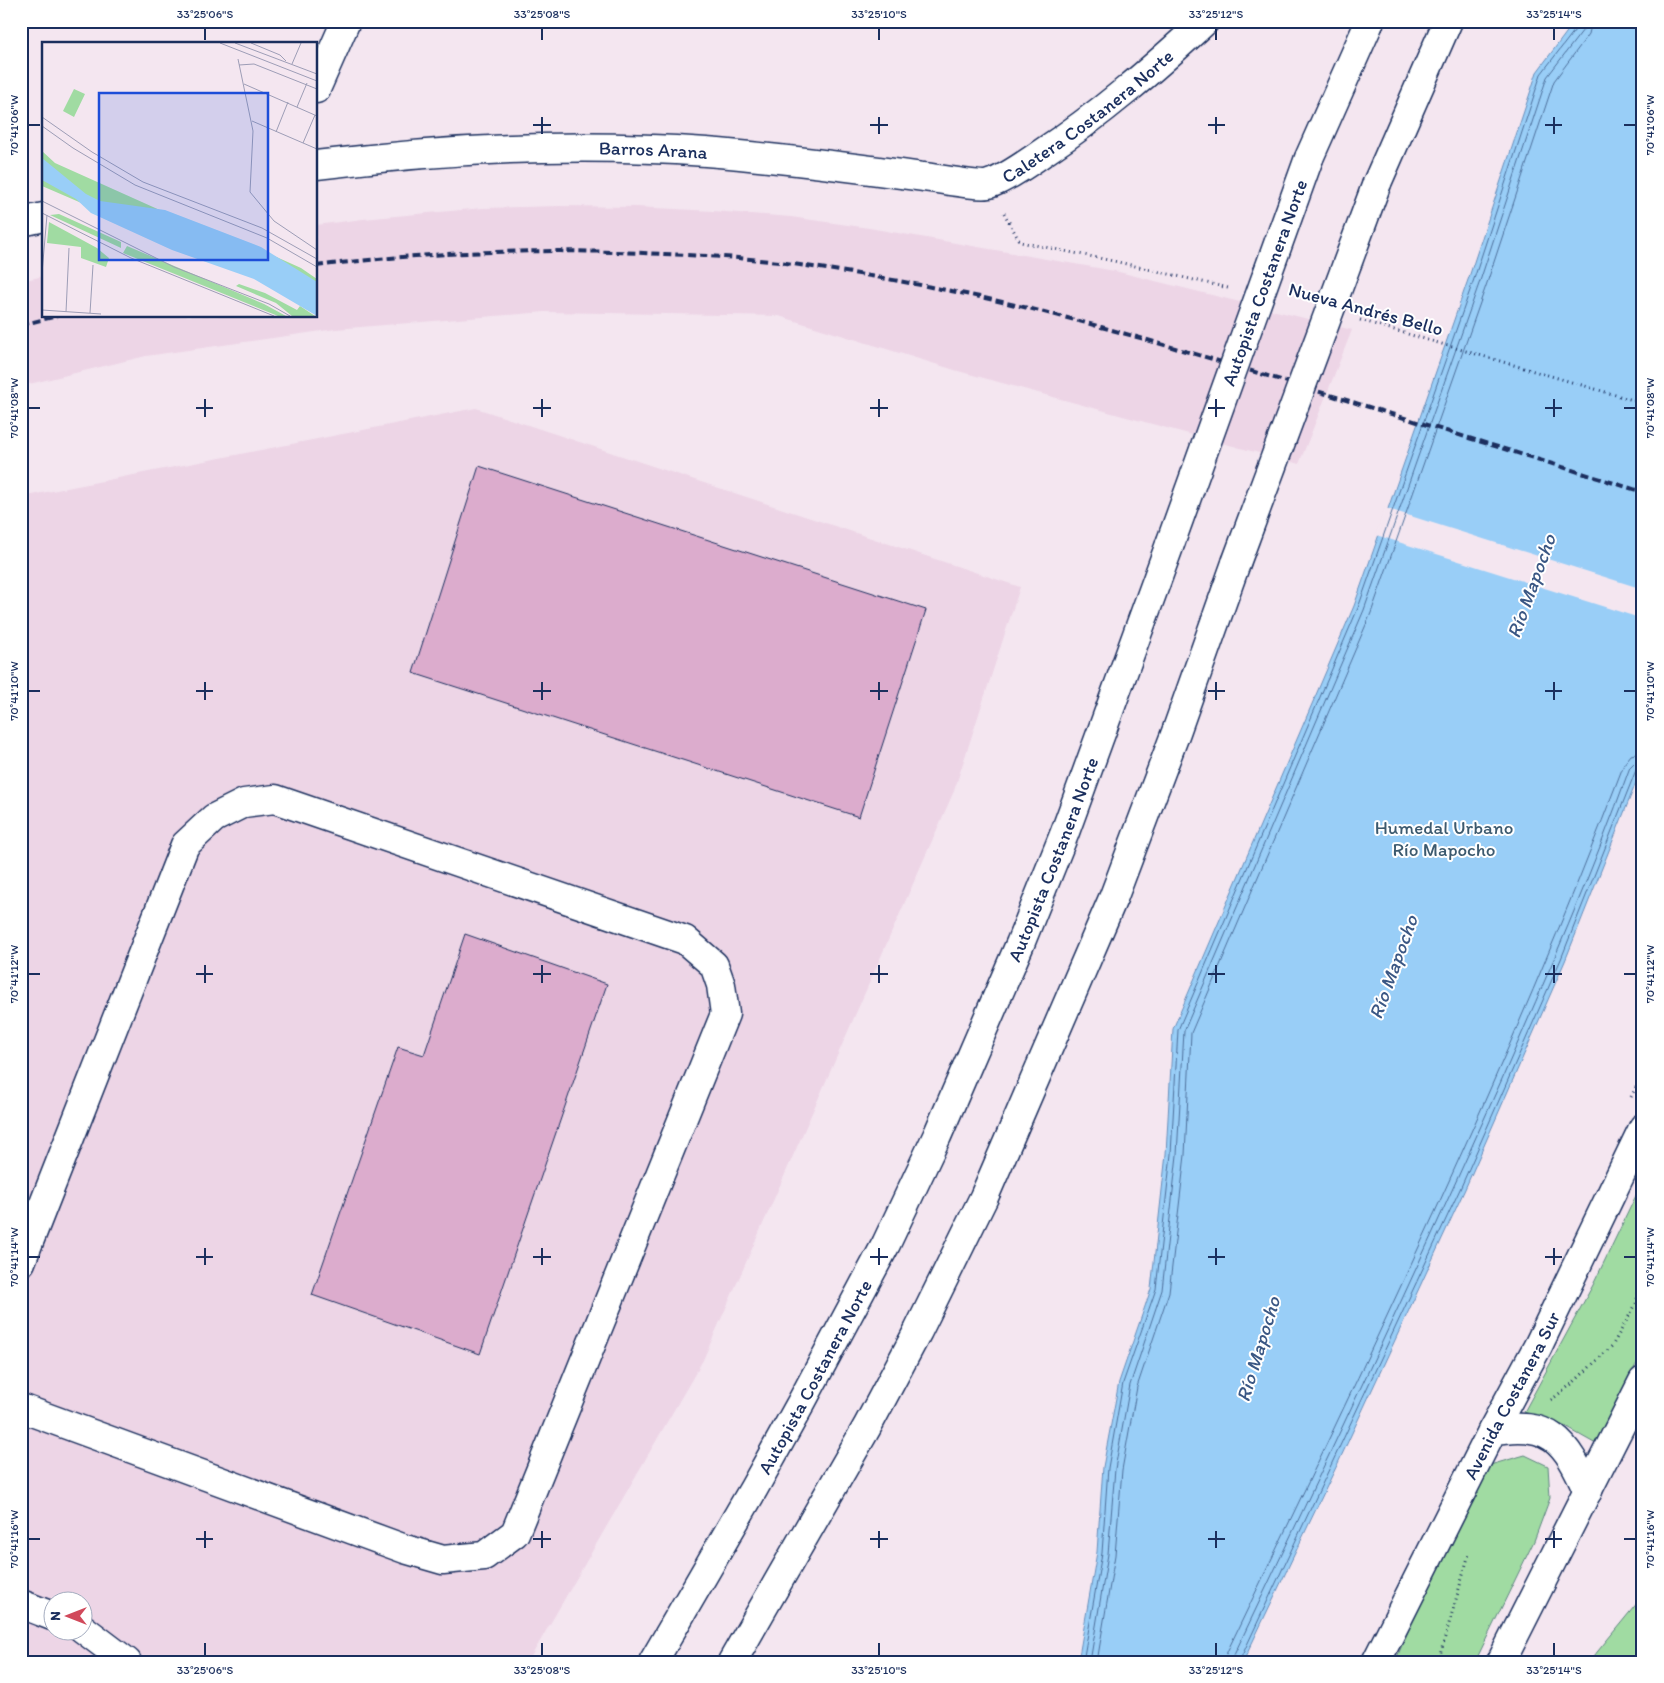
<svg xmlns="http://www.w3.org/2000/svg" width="1664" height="1683" font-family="Itim,sans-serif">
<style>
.built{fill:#edd5e6;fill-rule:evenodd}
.green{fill:#a0dba2;stroke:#5e8580}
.water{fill:#99cef7;stroke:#678eba}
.pier{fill:#f4e6f0}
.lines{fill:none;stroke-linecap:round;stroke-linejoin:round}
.shore{stroke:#4d6f9b;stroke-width:1}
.building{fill:#dcaccd;stroke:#1b2f5e}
.minor-casing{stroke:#1b2f5e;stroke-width:31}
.major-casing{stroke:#1b2f5e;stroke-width:31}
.highway-casing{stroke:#1b2f5e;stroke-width:31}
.path{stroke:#1b2f5e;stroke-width:3;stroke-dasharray:1 4;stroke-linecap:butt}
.minor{stroke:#fff;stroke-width:28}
.major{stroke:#fff;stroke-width:28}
.highway{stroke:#fff;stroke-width:28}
.rail{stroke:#1b2f5e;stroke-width:4;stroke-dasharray:8 4;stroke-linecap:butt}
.highway-bridge-casing{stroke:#1b2f5e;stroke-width:31;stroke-linecap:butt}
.highway-bridge{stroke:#fff;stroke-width:28}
.ticks{fill:none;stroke:#1b2f5e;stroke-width:2}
.labels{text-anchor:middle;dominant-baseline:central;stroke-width:4;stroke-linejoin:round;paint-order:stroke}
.street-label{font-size:19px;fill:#1b2f5e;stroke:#fff}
.park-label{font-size:19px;fill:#3c5a6f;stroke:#fff}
.water-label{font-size:20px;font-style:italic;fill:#3a5784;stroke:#fff}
.inset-road{fill:none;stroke:#9d9db6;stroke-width:1}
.view{fill:#1d4ed8;fill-opacity:0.15;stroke:#1d4ed8;stroke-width:2.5}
.inset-edge{fill:none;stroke:#1b2f5e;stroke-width:2.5}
.neatline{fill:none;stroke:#1b2f5e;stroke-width:2}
.ticks-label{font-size:12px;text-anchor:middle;fill:#1b2f5e}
</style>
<rect width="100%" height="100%" fill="#f4e6f0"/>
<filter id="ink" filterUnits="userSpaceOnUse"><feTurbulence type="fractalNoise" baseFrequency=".02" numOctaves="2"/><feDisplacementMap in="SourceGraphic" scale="10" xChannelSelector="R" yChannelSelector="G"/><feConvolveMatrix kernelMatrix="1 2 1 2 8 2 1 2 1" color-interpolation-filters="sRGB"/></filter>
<g filter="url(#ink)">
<g class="built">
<polygon points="560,206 636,207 713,211 791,217 869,228 1115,271 1352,330 1299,464 958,371 779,316 545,312 336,329 146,356 21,386 21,281 44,276 44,316 316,316 316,225 363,219 483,208"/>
<path d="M476 408 1020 587 954 791 703 1360 528 1662H21V497ZM52 1600H82V1630H52Z"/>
</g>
<g class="green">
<polygon points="1643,1181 1643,1351 1596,1444 1564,1426 1524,1412 1593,1285"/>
<polygon points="1525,1455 1548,1466 1550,1498 1534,1541 1475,1662 1395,1662 1434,1569 1490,1465"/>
<polygon points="1643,1596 1643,1662 1589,1662"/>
</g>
<polygon class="water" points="1575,21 1643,21 1643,765 1565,961 1465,1189 1339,1461 1243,1662 1078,1662 1097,1552 1103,1467 1119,1382 1151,1289 1166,1154 1173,1029 1354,606 1469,277 1537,72"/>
<polygon class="pier" points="1385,508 1643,589 1643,619 1376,535"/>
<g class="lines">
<g class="shore">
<polyline points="1083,1662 1102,1553 1108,1468 1123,1383 1156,1289 1171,1154 1178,1030 1358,608 1474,279 1541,74 1578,26 1579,21"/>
<polyline points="1090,1662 1108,1554 1115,1469 1130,1385 1162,1290 1177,1155 1184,1031 1364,610 1480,281 1547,77 1583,30 1585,21"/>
<polyline points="1097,1662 1115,1555 1122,1470 1137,1387 1169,1292 1185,1155 1191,1033 1371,613 1487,283 1554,81 1589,34 1592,21"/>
<path d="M1225 1662 1227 1652C1367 1360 1509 1067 1624 764L1631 755 1643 752"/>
<path d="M1232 1662 1234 1655C1325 1464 1416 1273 1502 1079 1547 976 1592 873 1630 767L1635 762 1643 760"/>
<polyline points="1239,1662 1461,1187 1561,959 1636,770 1638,767 1643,766"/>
</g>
</g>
<g class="building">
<polygon points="479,466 926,610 859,817 413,673"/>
<polygon points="465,934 607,984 480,1354 312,1295 398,1047 424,1055"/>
</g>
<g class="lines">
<g class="minor-casing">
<g id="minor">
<polyline points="316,89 346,21"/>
<path id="s1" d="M316 165C445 149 576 142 706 152 778 158 851 167 923 177 935 178 981 187 989 184 1004 180 1029 162 1042 153 1101 114 1153 69 1205 21"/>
<polyline points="21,222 44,217"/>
<polyline points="21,1262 185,845 214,818 244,803 275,799 685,940 714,965 721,985 725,1014 515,1533 484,1556 443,1560 405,1549 21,1408"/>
<polyline points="21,1604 52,1616"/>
<polyline points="82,1628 127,1662"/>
</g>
</g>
<g class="major-casing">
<g id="major">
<path d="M1492 1431C1550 1419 1566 1441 1588 1491"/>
<path id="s2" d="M1376 1662 1492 1431 1538 1346 1643 1128"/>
<polyline points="1501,1662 1643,1381"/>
</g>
</g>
<g class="highway-casing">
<g id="highway">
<polyline points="1309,158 1370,21"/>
<polyline points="1377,183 1448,21"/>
<path id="s3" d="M653 1662 754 1488 801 1403 886 1244 937 1136 1020 944 1065 832 1170 544"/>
<polyline points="732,1662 867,1427 918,1331 984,1197 1114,896 1176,732 1236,563"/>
</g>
</g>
<g class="path">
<polyline points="1004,213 1020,242 1118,262 1228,288"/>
<polyline points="1360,320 1643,403"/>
<polyline points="1631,1097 1643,1073"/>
<polyline points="1551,1400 1573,1383 1612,1346 1636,1304 1643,1272"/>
<polyline points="1438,1662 1469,1554"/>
</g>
<use href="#minor" class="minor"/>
<use href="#major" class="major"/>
<use href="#highway" class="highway"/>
<g class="rail">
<path d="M316 266C432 251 548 248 664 254 709 256 755 258 800 265 876 276 953 290 1028 308 1134 334 1238 367 1343 399 1443 430 1543 461 1643 492"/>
<polyline points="21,325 57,316"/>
</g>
<g class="highway-bridge-casing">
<g id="highway-bridge">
<path id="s4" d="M1170 544 1309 158"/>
<polyline points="1236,563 1377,183"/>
</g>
</g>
<use href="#highway-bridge" class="highway-bridge"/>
</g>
</g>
<path class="ticks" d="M205 28V40M542 28V40M879 28V40M1216 28V40M1554 28V40M542 117V134M879 117V134M1216 117V134M1554 117V134M28 125H40M533 125H551M870 125H888M1208 125H1225M1545 125H1562M1624 125H1636M205 399V417M542 399V417M879 399V417M1216 399V417M1554 399V417M28 408H40M196 408H213M533 408H551M870 408H888M1208 408H1225M1545 408H1562M1624 408H1636M205 682V700M542 682V700M879 682V700M1216 682V700M1554 682V700M28 691H40M196 691H213M533 691H551M870 691H888M1208 691H1225M1545 691H1562M1624 691H1636M205 965V983M542 965V983M879 965V983M1216 965V983M1554 965V983M28 974H40M196 974H213M533 974H551M870 974H888M1208 974H1225M1545 974H1562M1624 974H1636M205 1248V1265M542 1248V1265M879 1248V1265M1216 1248V1265M1554 1248V1265M28 1257H40M196 1257H213M533 1257H551M870 1257H888M1208 1257H1225M1545 1257H1562M1624 1257H1636M205 1531V1548M542 1531V1548M879 1531V1548M1216 1531V1548M1554 1531V1548M28 1539H40M196 1539H213M533 1539H551M870 1539H888M1208 1539H1225M1545 1539H1562M1624 1539H1636M205 1643V1656M542 1643V1656M879 1643V1656M1216 1643V1656M1554 1643V1656"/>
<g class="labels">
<g class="street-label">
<text stroke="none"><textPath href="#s1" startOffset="796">Caletera Costanera Norte</textPath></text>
<text stroke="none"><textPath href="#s1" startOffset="338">Barros Arana</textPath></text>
<text stroke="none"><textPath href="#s4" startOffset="278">Autopista Costanera Norte</textPath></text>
<text transform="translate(1366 309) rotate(15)">Nueva Andrés Bello</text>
<text stroke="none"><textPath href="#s3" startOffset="898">Autopista Costanera Norte</textPath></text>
<text stroke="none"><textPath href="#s3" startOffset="328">Autopista Costanera Norte</textPath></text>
<text stroke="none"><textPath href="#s2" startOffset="299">Avenida Costanera Sur</textPath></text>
</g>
<g class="park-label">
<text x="1444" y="827">Humedal Urbano<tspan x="1444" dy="22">Río Mapocho</tspan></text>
</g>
<g class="water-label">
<text transform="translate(1531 586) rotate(-70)">Río Mapocho</text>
<text transform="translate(1393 967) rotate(-70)">Río Mapocho</text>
<text transform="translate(1258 1349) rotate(-73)">Río Mapocho</text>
</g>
</g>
<g transform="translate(42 42)">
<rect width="275" height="275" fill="#f4e6f0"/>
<path d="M32 47 43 52 32 75 21 69ZM0 109 13 121 140 178 201 200 259 226 275 237V273L218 238 0 144ZM17 172 79 200V206L8 173ZM7 180 55 206 67 216 64 225 39 216V205L5 201ZM85 204 222 262 244 274H236L81 211ZM197 242 223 251 255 268 258 264 273 274H250L234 261 194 244Z" fill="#a0dba2"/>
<path d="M0 116 44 152 58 159 123 168 219 205 275 240V274L212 237 130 208 49 171 34 157 0 138Z" fill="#99cef7"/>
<path class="inset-road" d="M178 1 275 39M193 1 275 32M209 1 238 13 244 19M196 17 211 89 208 150 232 179 275 208M250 22 259 1M197 23 212 22 275 47M202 42 275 74M255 65 265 41M0 75 50 110 101 140 220 186 275 217M210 79 275 107M0 84 31 106 93 143 225 196 275 225M234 90 246 60M261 101 273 73M0 159 132 225 227 262 248 274M0 171 89 216 232 274M0 231 5 173M0 268 59 272M24 270 27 206M48 271 51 223"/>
<path class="view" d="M57 51H226V218H57Z"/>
<rect width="275" height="275" class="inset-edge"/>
</g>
<rect width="1664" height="1683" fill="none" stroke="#fff" stroke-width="55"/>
<g transform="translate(68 1616) rotate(270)"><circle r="24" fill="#ffffff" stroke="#a4acbf"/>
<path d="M0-4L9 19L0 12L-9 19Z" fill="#d1495b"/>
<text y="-8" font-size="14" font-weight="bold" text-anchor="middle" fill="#1b2f5e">N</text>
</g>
<rect x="28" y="28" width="1608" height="1628" class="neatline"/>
<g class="ticks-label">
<text x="205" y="18">33°25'06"S</text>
<text x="542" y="18">33°25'08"S</text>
<text x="879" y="18">33°25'10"S</text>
<text x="1216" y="18">33°25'12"S</text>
<text x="1554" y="18">33°25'14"S</text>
<text transform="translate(1650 125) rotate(-90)" y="4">70°41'06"W</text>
<text transform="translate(14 125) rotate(-90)" y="4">70°41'06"W</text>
<text transform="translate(1650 408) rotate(-90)" y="4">70°41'08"W</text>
<text transform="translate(14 408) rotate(-90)" y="4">70°41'08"W</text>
<text transform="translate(1650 691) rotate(-90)" y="4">70°41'10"W</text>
<text transform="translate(14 691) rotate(-90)" y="4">70°41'10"W</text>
<text transform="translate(1650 974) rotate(-90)" y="4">70°41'12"W</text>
<text transform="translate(14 974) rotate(-90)" y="4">70°41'12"W</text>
<text transform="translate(1650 1257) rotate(-90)" y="4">70°41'14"W</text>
<text transform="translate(14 1257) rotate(-90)" y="4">70°41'14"W</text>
<text transform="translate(1650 1539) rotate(-90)" y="4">70°41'16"W</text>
<text transform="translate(14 1539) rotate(-90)" y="4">70°41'16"W</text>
<text x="205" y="1674">33°25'06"S</text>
<text x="542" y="1674">33°25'08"S</text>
<text x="879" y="1674">33°25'10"S</text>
<text x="1216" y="1674">33°25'12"S</text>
<text x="1554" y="1674">33°25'14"S</text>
</g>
</svg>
